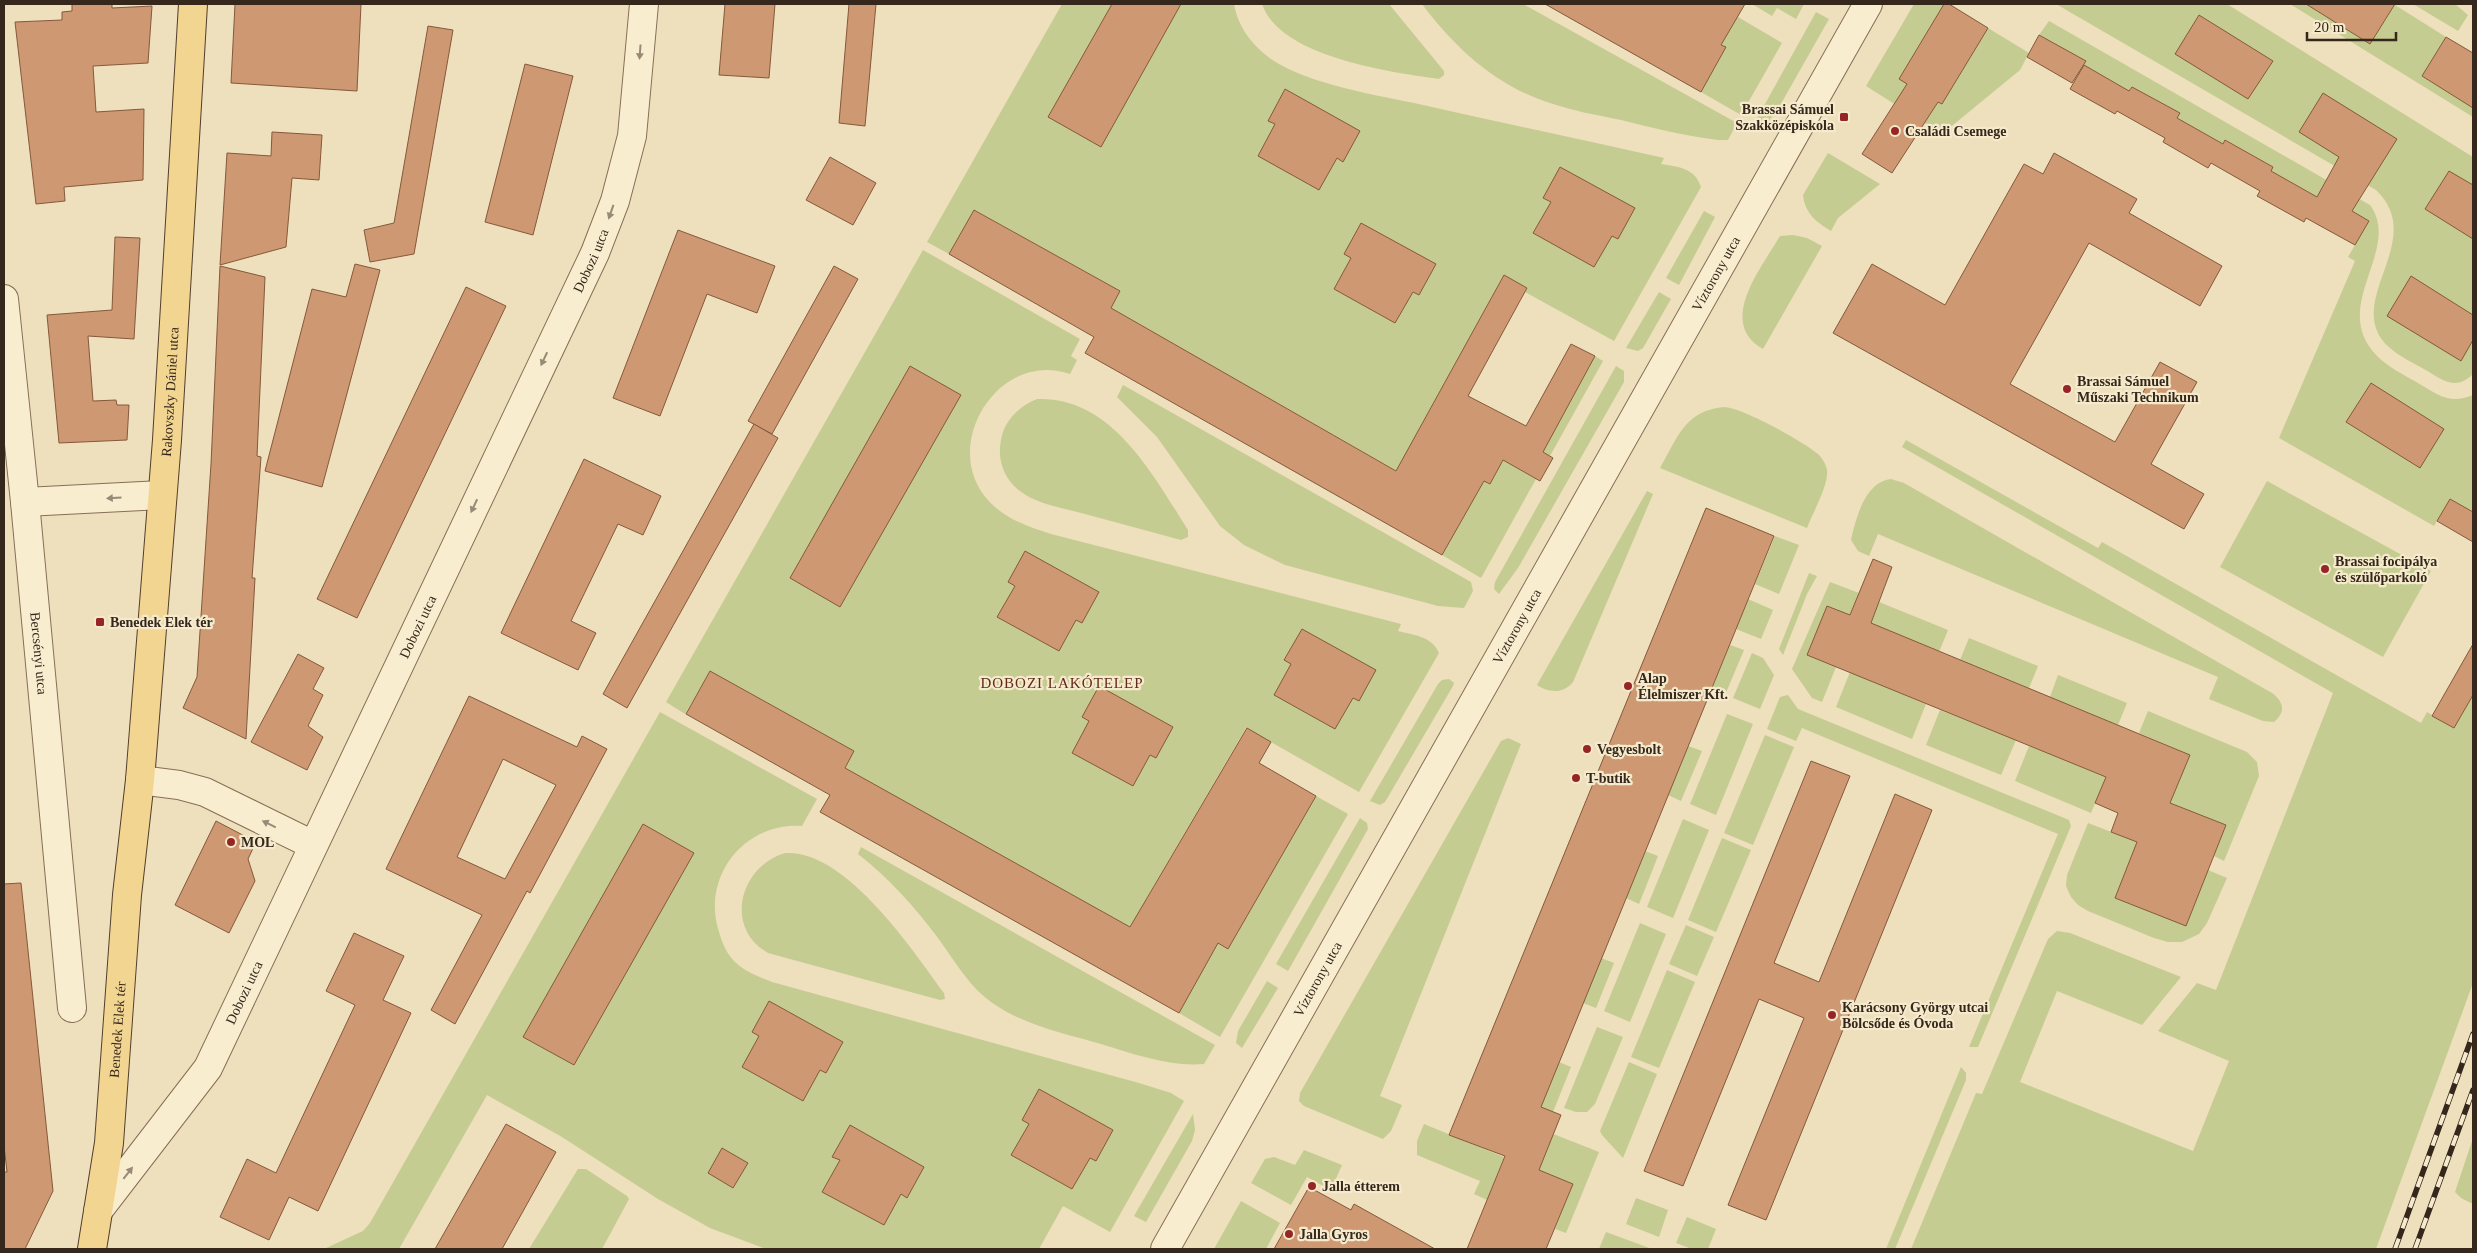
<svg xmlns="http://www.w3.org/2000/svg" width="2477" height="1253" font-family="'Times New Roman',serif">
<style>
.green{fill:#c5cc91}
.building{fill:#cd9872;stroke:#85593b;fill-rule:evenodd}
.lines{fill:none;stroke-linecap:round;stroke-linejoin:round}
.minor-casing{stroke:#866f56;stroke-width:30}
.primary-casing{stroke:#533e2b;stroke-width:30}
.minor{stroke:#f9edd0;stroke-width:28}
.primary{stroke:#f3d592;stroke-width:28}
.rail-casing{stroke:#35271b;stroke-width:5.5}
.rail{stroke:#f5eacc;stroke-width:4;stroke-dasharray:11;stroke-linecap:butt}
.oneway{fill:#978a76}
.poi-dot{fill:#962526;stroke:#f5eacc;stroke-width:2}
.labels{text-anchor:middle;dominant-baseline:central;stroke-width:4.5;stroke-linejoin:round;paint-order:stroke}
.poi-label{font-size:14px;font-weight:bold;fill:#35271b;stroke:#f5eacc;text-anchor:start}
.street-label{font-size:14px;fill:#35271b;stroke:#f5eacc}
.neighbourhood-label{font-size:15px;letter-spacing:1px;fill:#62291a;stroke:#f5eacc}
</style>
<rect width="100%" height="100%" fill="#eedfbd"/>
<g class="green">
<path d="M1062 4H1234C1238 27 1252 45 1271 59 1309 85 1378 95 1423 105 1503 123 1584 140 1664 158L1661 164C1679 167 1695 168 1701 187L1614 341 1525 292 1527 288 1503 276 1412 442 1490 484 1522 424 1525 429 1549 441 1595 356 1603 361 1550 456 1532 447 1520 470 1536 479 1481 578 1442 555 1467 511 1111 308 1120 291 975 210 949 254 927 242Z"/>
<path d="M1262 4H1389L1444 71V75L1439 79C1390 72 1280 57 1262 4Z"/>
<path d="M1422 4H1523L1737 123 1728 140H1718C1685 136 1653 128 1621 120 1597 115 1573 111 1550 103 1496 86 1455 48 1422 4Z"/>
<polygon points="1649,4 1722,4 1739,14 1738,17 1782,43 1741,115 1701,92 1726,47"/>
<polygon points="1752,4 1804,4 1796,19 1777,8 1772,16"/>
<polygon points="1914,4 1944,4 1899,79 1942,104 1988,28 2029,53 2020,70 1942,134 1866,86"/>
<path d="M2056 4H2227L2473 157 2472 375C2459 387 2448 384 2434 375 2419 365 2395 356 2383 341 2348 296 2427 239 2376 190Z"/>
<polygon points="2290,4 2306,4 2370,44 2395,5 2446,37 2422,76 2473,108 2473,117"/>
<polygon points="2413,4 2455,4 2468,15 2458,31"/>
<polygon points="1816,12 1829,19 1778,109 1764,127 1755,122"/>
<path d="M2049 21 2370 205C2403 250 2328 306 2377 356 2388 367 2404 375 2418 383 2438 395 2450 405 2473 395V512L2450 499 2434 526 2279 438 2355 261 2348 257 2369 221 2320 193 2317 197 2271 171 2273 167 2226 140 2223 144 2177 118 2179 113 2132 87 2129 91 2083 65 2085 61 2039 35Z"/>
<path d="M1828 153 1880 184 1838 218 1831 231C1816 222 1805 213 1803 195Z"/>
<polygon points="1704,211 1715,217 1679,285 1666,278"/>
<path d="M1793 235 1807 238 1822 246 1763 349C1716 323 1762 267 1780 236Z"/>
<path d="M923 250 1080 339 1071 356 1077 360 1070 374C1002 350 943 438 983 494 1000 517 1025 526 1051 534L1401 624 1398 631C1413 635 1432 636 1439 653L1359 792 1246 728 1146 899 1228 949 1316 796 1348 814 1220 1037 1179 1013 1203 968 845 768 854 751 710 671 685 714 666 702Z"/>
<polygon points="1659,292 1671,299 1643,348 1638,351 1626,348"/>
<polygon points="1616,366 1624,371 1624,382 1518,568 1499,594 1494,589 1495,582"/>
<polygon points="1123,385 1471,582 1473,591 1464,608 1438,606 1285,565 1244,545 1220,526 1157,437 1117,397"/>
<path d="M1037 399C1112 396 1153 475 1188 530V537L1181 540C1149 531 1117 523 1085 514 1064 508 1038 505 1020 491 1004 479 997 460 1001 440 1004 421 1019 406 1037 399Z"/>
<path d="M1725 407C1747 410 1800 440 1818 454 1822 458 1826 464 1827 470 1829 485 1812 514 1807 528L1660 468C1678 437 1685 410 1725 407Z"/>
<polygon points="1906,440 2098,548 2102,542 2421,723 2427,712 2454,728 2473,695 2473,983 2376,1249 1911,1249 1976,1093 1982,1094 2048,939 2057,931 2070,933 2181,977 2142,1025 2057,991 2020,1082 2193,1151 2229,1061 2158,1031 2197,983 2216,990 2333,693 1902,447"/>
<path d="M1891 479 1904 483 2272 693C2284 702 2286 712 2274 722L2263 721 2209 699 2218 677 1878 534 1869 556 1858 551 1851 540C1856 518 1865 482 1891 479Z"/>
<polygon points="2267,481 2431,571 2383,657 2220,567"/>
<path d="M1647 491 1653 494 1573 682C1564 694 1548 693 1537 685Z"/>
<polygon points="1775,536 1799,545 1779,594 1755,584"/>
<polygon points="1809,573 1817,576 1807,594 1783,655 1779,649"/>
<polygon points="1830,582 1859,593 1850,615 1827,606 1836,667 1822,702 1812,698 1792,669"/>
<polygon points="1748,599 1773,610 1761,639 1736,629"/>
<polygon points="1879,602 1948,630 1939,652 1871,624"/>
<polygon points="1969,638 2038,666 2029,688 1960,660"/>
<polygon points="1730,645 1744,650 1725,695 1712,689"/>
<polygon points="1752,653 1763,658 1774,675 1760,709 1733,698"/>
<polygon points="1850,672 1926,704 1912,739 1836,707"/>
<polygon points="2058,675 2127,703 2118,725 2050,697"/>
<polygon points="1449,679 1454,683 1453,686 1385,802 1380,805 1370,801 1438,684 1442,680"/>
<polygon points="1788,695 1798,709 2069,820 2071,826 1978,1047 1969,1047 2058,834 1802,728 1796,741 1767,729 1780,697"/>
<polygon points="1940,710 2016,740 2001,775 1926,745"/>
<polygon points="2148,711 2247,752 2257,762 2259,776 2224,861 2214,856 2226,825 2170,803 2190,755 2139,733"/>
<path d="M660 712 817 799 802 826C744 822 701 877 719 932 722 943 727 954 735 962 745 972 760 977 772 982L1139 1083 1171 1093 1184 1101 1110 1232 1063 1206 1039 1249H766L710 1228 658 1199 562 1137 487 1095 399 1249H324L363 1231 370 1223Z"/>
<polygon points="1727,714 1753,724 1716,815 1690,804"/>
<polygon points="1765,735 1794,747 1753,845 1724,833"/>
<polygon points="1508,738 1521,744 1380,1096 1402,1105 1391,1131 1383,1139 1304,1106 1299,1101 1300,1093 1501,741"/>
<polygon points="1688,746 1702,751 1681,801 1668,795"/>
<polygon points="2029,746 2106,777 2091,813 2015,781"/>
<polygon points="1360,818 1367,823 1368,829 1288,971 1276,964"/>
<polygon points="1683,819 1709,830 1673,918 1647,907"/>
<polygon points="2088,823 2137,842 2115,898 2186,926 2208,870 2227,878 2207,923 2199,934 2182,942 2168,942 2154,938 2088,911 2078,905 2071,897 2066,886 2067,875"/>
<polygon points="1722,838 1751,850 1716,932 1688,920"/>
<path d="M861 847 1215 1045 1204 1064C1169 1067 1134 1054 1101 1044 1058 1032 1009 1022 977 990 962 974 951 956 938 938 915 907 889 878 858 854Z"/>
<polygon points="1645,851 1658,856 1639,904 1626,898"/>
<path d="M785 853C845 849 912 949 944 993L945 999 940 1000 768 953C724 928 739 867 785 853Z"/>
<polygon points="1640,923 1666,934 1630,1022 1604,1011"/>
<polygon points="1686,925 1714,937 1697,976 1669,964"/>
<polygon points="1601,958 1614,963 1596,1008 1583,1003"/>
<polygon points="1667,970 1695,982 1659,1068 1631,1057"/>
<polygon points="1267,981 1278,988 1242,1048 1236,1043 1238,1031"/>
<polygon points="1597,1027 1623,1037 1595,1104 1587,1112 1576,1112 1564,1108"/>
<polygon points="1559,1062 1571,1067 1553,1112 1540,1107"/>
<polygon points="1629,1062 1657,1074 1623,1158 1602,1135 1600,1131"/>
<polygon points="1961,1067 1966,1073 1966,1080 1895,1249 1886,1249"/>
<polygon points="1193,1114 1195,1130 1192,1141 1146,1222 1134,1216"/>
<polygon points="1424,1124 1504,1157 1487,1200 1474,1194 1480,1181 1417,1155 1417,1141"/>
<polygon points="1533,1126 1599,1152 1566,1233 1555,1229 1573,1184 1518,1162"/>
<polygon points="2473,1138 2473,1204 2461,1198 2455,1192"/>
<polygon points="1304,1150 1342,1165 1331,1190 1307,1177 1291,1205 1251,1183 1265,1159 1274,1157 1295,1165"/>
<polygon points="578,1169 586,1169 627,1196 629,1199 602,1249 529,1249"/>
<polygon points="1636,1198 1668,1210 1659,1237 1626,1224"/>
<polygon points="1241,1201 1280,1223 1266,1249 1214,1249"/>
<polygon points="1687,1217 1716,1229 1708,1249 1692,1249 1676,1243"/>
<polygon points="1606,1232 1652,1249 1599,1249"/>
</g>
<g class="building">
<polygon points="72,4 112,4 112,8 152,6 148,63 93,66 96,112 144,109 143,180 64,187 65,201 36,204 15,22 62,20 62,12 72,11"/>
<polygon points="235,4 361,4 357,91 231,83"/>
<polygon points="725,4 775,4 769,78 719,75"/>
<polygon points="849,4 876,4 865,126 839,123"/>
<polygon points="1112,4 1181,4 1101,147 1048,117"/>
<polygon points="1545,4 1745,4 1721,45 1726,47 1701,92"/>
<polygon points="1944,4 1949,4 1988,28 1942,104 1938,102 1892,173 1862,154 1907,84 1899,79"/>
<polygon points="2306,4 2395,4 2370,44"/>
<polygon points="2199,15 2273,61 2248,99 2175,54"/>
<polygon points="428,26 453,30 414,254 370,262 364,230 394,223"/>
<polygon points="2039,35 2086,61 2072,83 2027,57"/>
<polygon points="2446,37 2473,53 2473,108 2422,76"/>
<polygon points="525,64 573,76 533,235 485,222"/>
<polygon points="2084,65 2129,91 2132,87 2180,113 2177,118 2223,144 2225,140 2273,167 2271,171 2317,197 2339,157 2299,132 2323,93 2397,139 2352,211 2369,221 2355,245 2306,218 2304,222 2257,196 2260,191 2211,163 2208,168 2163,142 2165,138 2117,111 2115,114 2070,89"/>
<polygon points="1285,89 1360,131 1343,162 1337,158 1319,190 1258,156 1275,124 1268,121"/>
<polygon points="272,132 322,135 319,180 292,178 286,247 220,265 227,153 271,156"/>
<polygon points="2054,153 2137,199 2129,213 2222,266 2200,306 2089,243 2010,384 2115,442 2160,362 2197,382 2151,464 2204,494 2184,529 1833,333 1872,264 1945,305 2024,164 2043,174"/>
<polygon points="830,157 876,183 853,225 806,200"/>
<polygon points="1560,167 1635,208 1618,239 1612,236 1594,267 1533,233 1551,202 1543,198"/>
<polygon points="2449,171 2473,185 2473,239 2425,209"/>
<polygon points="974,210 1120,291 1111,308 1396,471 1504,275 1527,288 1468,396 1526,426 1571,344 1595,356 1543,452 1553,458 1540,481 1503,460 1490,484 1484,481 1442,555 1085,353 1094,337 949,254"/>
<polygon points="1361,223 1436,264 1419,295 1413,292 1395,323 1334,289 1351,258 1344,254"/>
<polygon points="678,230 775,266 757,313 707,294 660,416 613,398"/>
<polygon points="115,237 140,238 134,339 88,336 93,401 116,400 117,405 129,405 127,440 59,443 47,315 112,310"/>
<polygon points="355,264 380,270 322,487 265,471 312,289 346,297"/>
<polygon points="220,266 265,277 257,456 261,457 252,578 255,578 246,739 183,708 197,677 211,464"/>
<polygon points="834,266 858,279 772,434 748,421"/>
<polygon points="2411,276 2473,315 2473,340 2461,361 2387,316"/>
<polygon points="466,287 506,306 357,618 317,599"/>
<polygon points="910,366 961,395 840,607 790,578"/>
<polygon points="2371,383 2444,429 2420,468 2346,422"/>
<polygon points="754,424 778,438 627,708 603,694"/>
<polygon points="584,459 661,496 643,535 618,524 571,621 596,633 578,670 501,633"/>
<polygon points="2450,499 2473,512 2473,542 2437,521"/>
<polygon points="1706,508 1774,536 1541,1107 1561,1115 1539,1170 1573,1184 1546,1249 1467,1249 1505,1156 1449,1135"/>
<polygon points="1025,551 1099,592 1082,623 1076,620 1059,651 997,617 1015,586 1008,582"/>
<polygon points="1873,559 1892,567 1871,623 2190,755 2170,803 2226,825 2186,926 2115,898 2137,842 2111,832 2118,813 2095,803 2106,777 1807,655 1827,606 1850,615"/>
<polygon points="1302,629 1376,670 1359,701 1353,698 1335,729 1274,695 1291,664 1284,660"/>
<polygon points="2473,644 2473,695 2454,728 2432,716"/>
<polygon points="298,654 324,668 313,689 323,695 308,726 323,737 307,770 251,742"/>
<polygon points="710,671 854,751 845,768 1130,927 1247,728 1271,742 1259,763 1316,796 1228,949 1218,943 1179,1013 820,812 830,795 686,714"/>
<polygon points="1099,686 1173,727 1156,758 1150,755 1133,786 1072,753 1089,721 1082,717"/>
<path d="M469 696 577 747 582 736 607 749 530 893 527 891 455 1024 431 1010 482 915 386 869ZM503 759 556 785 505 879 457 857Z"/>
<polygon points="1811,761 1850,776 1774,963 1819,982 1895,794 1932,810 1766,1220 1728,1205 1804,1018 1759,999 1683,1186 1644,1171"/>
<polygon points="216,821 256,842 248,859 255,881 229,933 175,905"/>
<polygon points="643,824 694,853 574,1065 523,1037"/>
<polygon points="21,883 53,1191 25,1249 4,1249 4,1172 7,1172 4,1146 4,884"/>
<polygon points="354,933 404,956 383,1000 411,1013 318,1211 289,1197 269,1240 220,1217 247,1159 276,1173 355,1005 326,991"/>
<polygon points="769,1001 843,1042 826,1073 820,1070 803,1101 742,1067 759,1036 752,1032"/>
<polygon points="1039,1089 1113,1130 1096,1161 1090,1158 1072,1189 1011,1155 1029,1124 1022,1120"/>
<polygon points="506,1124 556,1152 502,1249 435,1249"/>
<polygon points="850,1125 924,1167 907,1198 901,1194 884,1225 822,1192 840,1160 832,1157"/>
<polygon points="722,1148 748,1163 733,1188 708,1173"/>
<polygon points="1309,1187 1351,1210 1354,1204 1435,1249 1274,1249"/>
</g>
<g class="lines">
<g class="minor-casing">
<g id="minor">
<path id="s1" d="M4 299 25 502 72 1008"/>
<polyline points="25,502 162,495"/>
<polyline points="140,780 179,785 205,792 313,845"/>
<path id="s2" d="M98 1211 208 1068 595 253 615 201 632 136 644 4"/>
<path id="s3" d="M1165 1249 1868 4"/>
</g>
</g>
<g class="primary-casing">
<g id="primary">
<path id="s4" d="M92 1249 109 1143 127 895 140 780 167 440 193 4"/>
</g>
</g>
<use href="#minor" class="minor"/>
<use href="#primary" class="primary"/>
<g class="rail-casing">
<g id="rail">
<polyline points="2395,1249 2473,1034"/>
<polyline points="2415,1249 2473,1090"/>
</g>
</g>
<use href="#rail" class="rail"/>
</g>
<defs><path id="oneway-solid" d="M-6-.8H1V-3.2L6.5 0L1 3.2V.8H-6Z" transform="scale(1.25)"/></defs>
<g class="oneway">
<use href="#oneway-solid" transform="translate(640 52) rotate(94)"/>
<use href="#oneway-solid" transform="translate(611 212) rotate(109)"/>
<use href="#oneway-solid" transform="translate(544 359) rotate(115)"/>
<use href="#oneway-solid" transform="translate(114 498) rotate(177)"/>
<use href="#oneway-solid" transform="translate(474 506) rotate(115)"/>
<use href="#oneway-solid" transform="translate(269 824) rotate(-154)"/>
<use href="#oneway-solid" transform="translate(128 1173) rotate(-52)"/>
</g>
<g class="poi-dot">
<rect x="1839" y="112" width="10" height="10" rx="2.5"/>
<circle cx="1895" cy="131" r="5"/>
<circle cx="2067" cy="389" r="5"/>
<circle cx="2325" cy="569" r="5"/>
<rect x="95" y="617" width="10" height="10" rx="2.5"/>
<circle cx="1628" cy="686" r="5"/>
<circle cx="1587" cy="749" r="5"/>
<circle cx="1576" cy="778" r="5"/>
<circle cx="231" cy="842" r="5"/>
<circle cx="1832" cy="1015" r="5"/>
<circle cx="1312" cy="1186" r="5"/>
<circle cx="1289" cy="1234" r="5"/>
</g>
<g class="labels">
<g class="poi-label">
<text x="1834" y="109" text-anchor="end">Brassai Sámuel<tspan x="1834" dy="16">Szakközépiskola</tspan></text>
<text x="1905" y="131">Családi Csemege</text>
<text x="2077" y="381">Brassai Sámuel<tspan x="2077" dy="16">Műszaki Technikum</tspan></text>
<text x="2335" y="561">Brassai focipálya<tspan x="2335" dy="16">és szülőparkoló</tspan></text>
<text x="110" y="622">Benedek Elek tér</text>
<text x="1638" y="678">Alap<tspan x="1638" dy="16">Élelmiszer Kft.</tspan></text>
<text x="1597" y="749">Vegyesbolt</text>
<text x="1586" y="778">T-butik</text>
<text x="241" y="842">MOL</text>
<text x="1842" y="1007">Karácsony György utcai<tspan x="1842" dy="16">Bölcsőde és Óvoda</tspan></text>
<text x="1322" y="1186">Jalla étterem</text>
<text x="1299" y="1234">Jalla Gyros</text>
</g>
<g class="street-label">
<text stroke="none"><textPath href="#s2" startOffset="1074">Dobozi utca</textPath></text>
<text stroke="none"><textPath href="#s3" startOffset="1120">Víztorony utca</textPath></text>
<text stroke="none"><textPath href="#s4" startOffset="861">Rakovszky Dániel utca</textPath></text>
<text stroke="none"><textPath href="#s2" startOffset="669">Dobozi utca</textPath></text>
<text stroke="none"><textPath href="#s3" startOffset="715">Víztorony utca</textPath></text>
<text stroke="none"><textPath href="#s1" startOffset="356">Bercsényi utca</textPath></text>
<text stroke="none"><textPath href="#s3" startOffset="310">Víztorony utca</textPath></text>
<text stroke="none"><textPath href="#s2" startOffset="264">Dobozi utca</textPath></text>
<text stroke="none"><textPath href="#s4" startOffset="221">Benedek Elek tér</textPath></text>
</g>
<g class="neighbourhood-label">
<text x="1062" y="683">DOBOZI LAKÓTELEP</text>
</g>
</g>
<rect width="2477" height="1253" fill="none" stroke="#35271b" stroke-width="10"/>
<path d="M2307 32v8h89v-8" fill="none" stroke="#35271b" stroke-width="2.5"/>
<text x="2314" y="32" font-size="15" fill="#35271b" stroke="#f5eacc" stroke-width="4" paint-order="stroke">20 m</text>
</svg>
